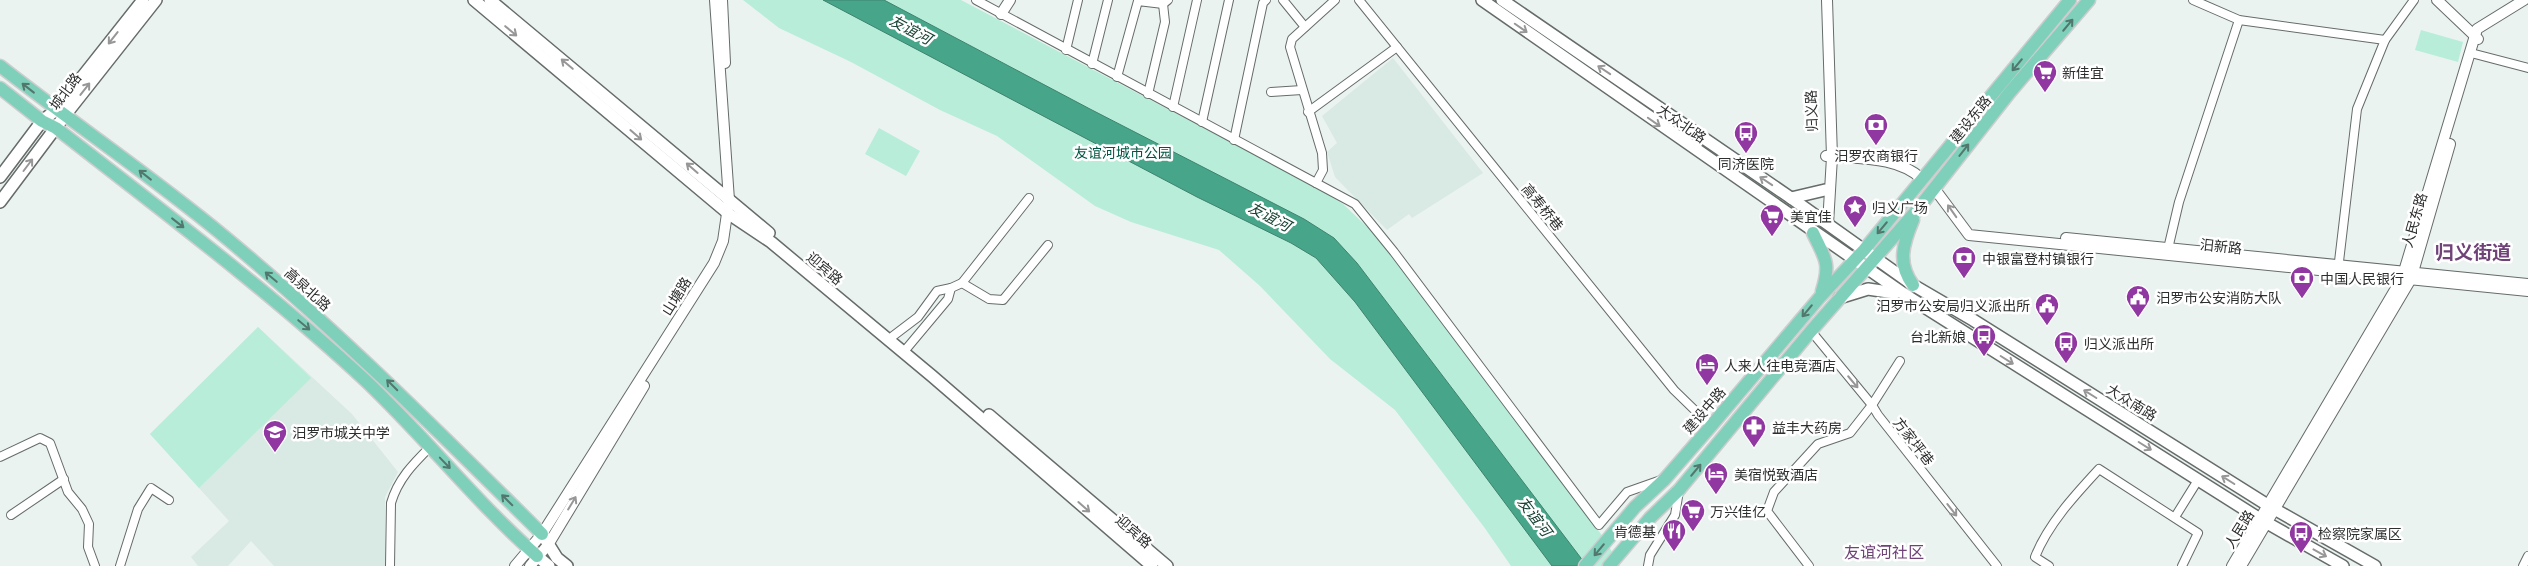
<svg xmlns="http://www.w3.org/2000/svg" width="2528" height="566" font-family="Commissioner,'Noto Sans SC',sans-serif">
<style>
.built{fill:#d9e9e3}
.green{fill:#b8edda}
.water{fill:#47a68a;stroke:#3f826e}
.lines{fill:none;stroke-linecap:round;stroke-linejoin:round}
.minor-casing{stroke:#656c69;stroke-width:10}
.tertiary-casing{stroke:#656c69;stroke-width:12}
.secondary-casing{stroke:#656c69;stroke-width:14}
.primary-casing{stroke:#cdcdcd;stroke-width:15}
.minor{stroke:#fff;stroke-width:8}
.tertiary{stroke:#fff;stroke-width:10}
.secondary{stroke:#fff;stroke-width:11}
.primary{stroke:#7fd0bb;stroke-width:12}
.oneway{stroke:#52776d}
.oneway2{stroke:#969796}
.labels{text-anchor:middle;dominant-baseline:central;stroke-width:5;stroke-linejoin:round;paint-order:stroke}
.poi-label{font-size:14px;fill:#2d2f2e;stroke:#fff;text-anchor:start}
.street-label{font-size:14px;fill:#2d2f2e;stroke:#fff}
.park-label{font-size:14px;fill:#015542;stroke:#fff}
.water-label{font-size:15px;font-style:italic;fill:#1a4437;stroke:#fff}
.quarter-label{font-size:16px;fill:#6f4278;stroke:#fff}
.district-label{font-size:19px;font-weight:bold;fill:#6f4278;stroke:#fff}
</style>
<rect width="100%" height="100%" fill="#ebf3f0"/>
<g class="built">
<polygon points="1393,58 1483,173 1412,218 1409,214 1387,230 1335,177 1327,152 1337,143 1322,116"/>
<polygon points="258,327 352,414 398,472 385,497 385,566 274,566 251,541 228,566 198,566 191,557 229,521 150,434"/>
</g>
<g class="green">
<polygon points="743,0 961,0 1321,190 1343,204 1380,239 1604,538 1620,566 1511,566 1484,527 1395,410 1330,359 1260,286 1219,250 1131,222 1095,206 997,136 940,110 851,62 779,28"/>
<polygon points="2421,30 2463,42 2458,62 2415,50"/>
<polygon points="879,128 920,151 906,176 865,154"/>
<polygon points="258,327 311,378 199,488 150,434"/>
</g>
<polygon class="water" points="823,0 884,0 1090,109 1304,219 1334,238 1357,263 1587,566 1552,566 1355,302 1316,258 1291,243 1197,197"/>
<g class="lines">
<g class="minor-casing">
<g id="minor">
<polyline points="976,0 1355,204 1394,252 1599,525 1627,492 1661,480"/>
<polyline points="1283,0 1305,27"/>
<polyline points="1359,0 1674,390 1711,426"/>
<polyline points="2193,0 2239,20 2385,40"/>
<polyline points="1066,50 1078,0"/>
<polyline points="2471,53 2528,68"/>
<polyline points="1092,64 1108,0"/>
<polyline points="1117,77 1138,1 1163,4 1168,0"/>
<polyline points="1271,92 1302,90"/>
<polyline points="1148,94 1165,22 1163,4"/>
<polyline points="1173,107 1197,0"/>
<polyline points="1308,112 1397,47"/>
<polyline points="1202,122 1229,0"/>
<polyline points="1234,140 1263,3 1266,0"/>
<polyline points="1316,183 1323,170 1322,153 1290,47 1292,39 1335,0"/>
<polyline points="2167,253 2179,202 2239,20"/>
<polyline points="2338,270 2357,109 2385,40 2414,0"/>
<polyline points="962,283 1029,198"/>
<polyline points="1811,331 1872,405 1878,415 1997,566"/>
<polyline points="893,336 918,317 937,291 951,288"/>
<polyline points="907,348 948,299 951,288 962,283 989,299 1003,300 1048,245"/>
<polyline points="0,457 40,438 50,443 68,492 82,509 89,524 88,547 95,566"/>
<polyline points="11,515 64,479"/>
<polyline points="2175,517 2198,480"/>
<polyline points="120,566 138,509 151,488 169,500"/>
<path d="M390 566 391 503C398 479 413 464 430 447"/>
<polyline points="1648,566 1650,555 1675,515 1679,491"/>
<polyline points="1809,566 1767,511 1774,492 1818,444 1850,433 1872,405 1900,361"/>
<path d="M2049 566 2035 557C2048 524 2075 495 2099 469L2198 533 2182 566"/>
<polyline points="2523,566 2528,556"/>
</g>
</g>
<g class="tertiary-casing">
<g id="tertiary">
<polyline points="722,0 725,63"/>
<polyline points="1827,0 1832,157 1828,224"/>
<polyline points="2437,0 2478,39"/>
<polyline points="1001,14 1010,0"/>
<path d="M1826 156C1859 159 1897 156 1922 179"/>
<polyline points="1934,188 1969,235 2528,291"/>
<polyline points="2066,238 2528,284"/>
<polyline points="515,566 542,534 714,263 723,241 729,200 715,0"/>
<polyline points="530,566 548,545 644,386"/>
<polyline points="2232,566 2402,278 2477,29 2524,0"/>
<polyline points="2241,566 2411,279 2450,144"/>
</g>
</g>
<g class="secondary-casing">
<g id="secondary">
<polyline points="474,0 729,214 771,242 932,376 1152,566"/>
<polyline points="490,0 769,233"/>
<polyline points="1482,0 1907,296 2260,519 2343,566"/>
<polyline points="1502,0 1791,198 1913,285 1973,320 2269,506 2375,566"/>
<polyline points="0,177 42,121 56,110 143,0"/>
<polyline points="1791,198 1825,190"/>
<polyline points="0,202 66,114 156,0"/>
<polyline points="1839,298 1868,289 1895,293"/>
<polyline points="989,415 1167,566"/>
<polyline points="542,534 557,558 567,566"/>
<polyline points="537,556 549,566"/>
</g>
</g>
<g class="primary-casing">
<g id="primary">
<path d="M0 66C74 124 153 177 225 237 337 330 439 432 542 534"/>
<path d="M0 88 42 121 56 128C161 210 268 290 366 381 425 437 476 502 537 556"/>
<path d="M1913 220C1903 244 1897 263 1913 285"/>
<path d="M1813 233C1825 259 1831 262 1822 291"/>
<polyline points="1585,566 1635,507 1664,480 1711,426 1820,297 1864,250 2070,0"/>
<polyline points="1609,566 1650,518 1679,490 1811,331 1918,209 2010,92 2089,0"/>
</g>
</g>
<use href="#minor" class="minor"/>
<use href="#tertiary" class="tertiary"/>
<use href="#secondary" class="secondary"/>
<use href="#primary" class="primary"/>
</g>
<defs><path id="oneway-shaft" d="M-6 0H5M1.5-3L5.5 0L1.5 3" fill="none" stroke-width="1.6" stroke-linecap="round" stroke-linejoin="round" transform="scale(1.25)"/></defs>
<g class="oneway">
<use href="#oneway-shaft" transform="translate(2068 25) rotate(-50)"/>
<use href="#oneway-shaft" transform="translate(2017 65) rotate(130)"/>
<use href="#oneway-shaft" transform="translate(28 88) rotate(-142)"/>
<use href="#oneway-shaft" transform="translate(1964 150) rotate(-52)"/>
<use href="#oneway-shaft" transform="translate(145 175) rotate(-142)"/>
<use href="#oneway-shaft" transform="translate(178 223) rotate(38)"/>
<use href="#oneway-shaft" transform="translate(1882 228) rotate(130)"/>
<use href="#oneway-shaft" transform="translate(271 277) rotate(-140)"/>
<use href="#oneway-shaft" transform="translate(1807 311) rotate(130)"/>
<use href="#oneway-shaft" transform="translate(304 325) rotate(40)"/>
<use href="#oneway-shaft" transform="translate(392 385) rotate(-135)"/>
<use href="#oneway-shaft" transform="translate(445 463) rotate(46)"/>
<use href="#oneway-shaft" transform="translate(1696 470) rotate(-50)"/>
<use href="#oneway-shaft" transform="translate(507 500) rotate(-135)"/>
<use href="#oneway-shaft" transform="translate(1599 550) rotate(130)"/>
</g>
<g class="oneway2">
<use href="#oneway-shaft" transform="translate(1521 28) rotate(35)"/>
<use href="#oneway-shaft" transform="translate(511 31) rotate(40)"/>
<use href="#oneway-shaft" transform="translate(113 38) rotate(128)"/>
<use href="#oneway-shaft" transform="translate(567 64) rotate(-140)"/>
<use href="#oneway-shaft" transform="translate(1604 70) rotate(-146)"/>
<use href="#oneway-shaft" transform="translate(85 89) rotate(-52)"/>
<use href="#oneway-shaft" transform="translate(1654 122) rotate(35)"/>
<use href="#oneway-shaft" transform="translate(636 135) rotate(41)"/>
<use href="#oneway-shaft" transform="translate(28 165) rotate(-53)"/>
<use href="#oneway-shaft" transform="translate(692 168) rotate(-139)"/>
<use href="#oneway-shaft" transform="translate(1766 181) rotate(-146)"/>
<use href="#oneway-shaft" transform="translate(1952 211) rotate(-125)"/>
<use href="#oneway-shaft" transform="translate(2007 360) rotate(32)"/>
<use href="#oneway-shaft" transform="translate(1853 382) rotate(50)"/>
<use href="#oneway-shaft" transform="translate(2090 394) rotate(-148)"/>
<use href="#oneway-shaft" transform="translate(2145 446) rotate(32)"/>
<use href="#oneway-shaft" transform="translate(2228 480) rotate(-148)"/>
<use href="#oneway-shaft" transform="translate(572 503) rotate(-59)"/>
<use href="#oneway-shaft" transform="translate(1084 507) rotate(41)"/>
<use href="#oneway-shaft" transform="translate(1952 510) rotate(52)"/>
<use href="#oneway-shaft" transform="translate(2320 553) rotate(29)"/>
</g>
<defs>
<g id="supermarket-pin" transform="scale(1.25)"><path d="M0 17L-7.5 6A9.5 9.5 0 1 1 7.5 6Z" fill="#9137a2" stroke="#fff"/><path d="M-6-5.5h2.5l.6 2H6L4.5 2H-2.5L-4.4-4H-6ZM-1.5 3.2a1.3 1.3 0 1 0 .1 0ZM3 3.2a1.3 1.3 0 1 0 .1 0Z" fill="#fff"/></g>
<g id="bank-pin" transform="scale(1.25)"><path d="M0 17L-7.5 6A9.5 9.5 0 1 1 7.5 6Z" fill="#9137a2" stroke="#fff"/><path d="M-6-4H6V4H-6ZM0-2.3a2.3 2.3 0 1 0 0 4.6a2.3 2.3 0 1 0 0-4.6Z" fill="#fff"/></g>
<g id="bus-pin" transform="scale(1.25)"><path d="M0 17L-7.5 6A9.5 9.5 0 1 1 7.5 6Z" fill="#9137a2" stroke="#fff"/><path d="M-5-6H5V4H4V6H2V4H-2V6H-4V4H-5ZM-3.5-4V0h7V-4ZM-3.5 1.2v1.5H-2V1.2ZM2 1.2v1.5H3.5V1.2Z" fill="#fff"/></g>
<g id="sight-pin" transform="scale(1.25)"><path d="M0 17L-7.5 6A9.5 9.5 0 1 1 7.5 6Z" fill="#9137a2" stroke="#fff"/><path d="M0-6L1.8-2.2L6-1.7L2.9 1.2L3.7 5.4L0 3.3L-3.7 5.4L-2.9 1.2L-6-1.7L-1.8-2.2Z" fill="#fff"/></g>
<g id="civic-pin" transform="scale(1.25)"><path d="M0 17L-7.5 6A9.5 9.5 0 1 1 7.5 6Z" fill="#9137a2" stroke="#fff"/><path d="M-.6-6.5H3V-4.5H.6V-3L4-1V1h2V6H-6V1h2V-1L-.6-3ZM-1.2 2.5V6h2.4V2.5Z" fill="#fff"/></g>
<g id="hotel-pin" transform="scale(1.25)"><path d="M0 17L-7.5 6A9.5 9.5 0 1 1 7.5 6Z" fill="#9137a2" stroke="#fff"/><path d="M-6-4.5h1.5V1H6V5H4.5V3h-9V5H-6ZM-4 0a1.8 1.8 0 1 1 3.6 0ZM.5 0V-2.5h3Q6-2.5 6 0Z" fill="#fff"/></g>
<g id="pharmacy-pin" transform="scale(1.25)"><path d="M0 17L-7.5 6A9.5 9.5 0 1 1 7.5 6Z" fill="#9137a2" stroke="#fff"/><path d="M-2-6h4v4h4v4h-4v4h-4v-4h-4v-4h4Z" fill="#fff"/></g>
<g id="school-pin" transform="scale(1.25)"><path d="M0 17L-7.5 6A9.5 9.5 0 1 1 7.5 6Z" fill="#9137a2" stroke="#fff"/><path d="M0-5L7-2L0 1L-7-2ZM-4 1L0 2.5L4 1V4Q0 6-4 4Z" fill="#fff"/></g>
<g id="restaurant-pin" transform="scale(1.25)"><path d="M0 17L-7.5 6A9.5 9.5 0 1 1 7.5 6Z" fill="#9137a2" stroke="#fff"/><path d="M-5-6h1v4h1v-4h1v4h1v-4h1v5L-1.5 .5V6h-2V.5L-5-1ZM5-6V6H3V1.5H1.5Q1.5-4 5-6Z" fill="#fff"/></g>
</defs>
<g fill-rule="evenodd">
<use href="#supermarket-pin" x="2045" y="72"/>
<use href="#bank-pin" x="1876" y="125"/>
<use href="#bus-pin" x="1746" y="133"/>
<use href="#sight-pin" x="1855" y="207"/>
<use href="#supermarket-pin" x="1772" y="216"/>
<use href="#bank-pin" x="1964" y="258"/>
<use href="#bank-pin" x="2302" y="278"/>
<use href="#civic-pin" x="2138" y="297"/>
<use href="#civic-pin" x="2047" y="305"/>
<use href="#bus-pin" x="1984" y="336"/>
<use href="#bus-pin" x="2066" y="343"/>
<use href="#hotel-pin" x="1707" y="365"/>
<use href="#pharmacy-pin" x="1754" y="427"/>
<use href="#school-pin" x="275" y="432"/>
<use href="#hotel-pin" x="1716" y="474"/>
<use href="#supermarket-pin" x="1693" y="511"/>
<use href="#restaurant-pin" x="1674" y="531"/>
<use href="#bus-pin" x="2301" y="533"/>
</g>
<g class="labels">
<g class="poi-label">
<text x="2062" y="72">新佳宜</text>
<text x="1876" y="155" text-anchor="middle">汨罗农商银行</text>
<text x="1746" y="163" text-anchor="middle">同济医院</text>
<text x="1872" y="207">归义广场</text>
<text x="1790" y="216">美宜佳</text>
<text x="1982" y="258">中银富登村镇银行</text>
<text x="2320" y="278">中国人民银行</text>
<text x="2156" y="297">汨罗市公安消防大队</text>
<text x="2030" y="305" text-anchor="end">汨罗市公安局归义派出所</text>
<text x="1966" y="336" text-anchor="end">台北新娘</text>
<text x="2084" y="343">归义派出所</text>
<text x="1724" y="365">人来人往电竞酒店</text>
<text x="1772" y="427">益丰大药房</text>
<text x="292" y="432">汨罗市城关中学</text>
<text x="1734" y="474">美宿悦致酒店</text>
<text x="1710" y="511">万兴佳亿</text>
<text x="1656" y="531" text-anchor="end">肯德基</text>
<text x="2318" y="533">检察院家属区</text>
</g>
<g class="street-label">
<text transform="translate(65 91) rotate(-53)">城北路</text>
<text transform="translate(1811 111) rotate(-92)">归义路</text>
<text transform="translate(1970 119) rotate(-51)">建设东路</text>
<text transform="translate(1682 123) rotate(35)">大众北路</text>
<text transform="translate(1543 207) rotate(51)">高寿桥巷</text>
<text transform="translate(2414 220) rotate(-74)">人民东路</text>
<text transform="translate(2221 246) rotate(6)">汨新路</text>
<text transform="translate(825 268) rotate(40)">迎宾路</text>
<text transform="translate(308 289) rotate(42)">高泉北路</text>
<text transform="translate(676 296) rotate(-58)">山塘路</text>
<text transform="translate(2132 402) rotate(32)">大众南路</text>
<text transform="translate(1704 410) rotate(-49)">建设中路</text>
<text transform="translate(1914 441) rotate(52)">方家坪巷</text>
<text transform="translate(2239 529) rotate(-58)">人民路</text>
<text transform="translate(1134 531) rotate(41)">迎宾路</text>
</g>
<g class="park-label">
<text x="1123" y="152">友谊河城市公园</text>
</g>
<g class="water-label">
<text transform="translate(911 29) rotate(28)">友谊河</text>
<text transform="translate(1270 216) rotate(28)">友谊河</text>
<text transform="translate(1535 516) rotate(53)">友谊河</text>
</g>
<g class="quarter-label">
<text x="1884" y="551">友谊河社区</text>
</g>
<g class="district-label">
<text x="2473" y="251">归义街道</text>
</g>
</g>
</svg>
